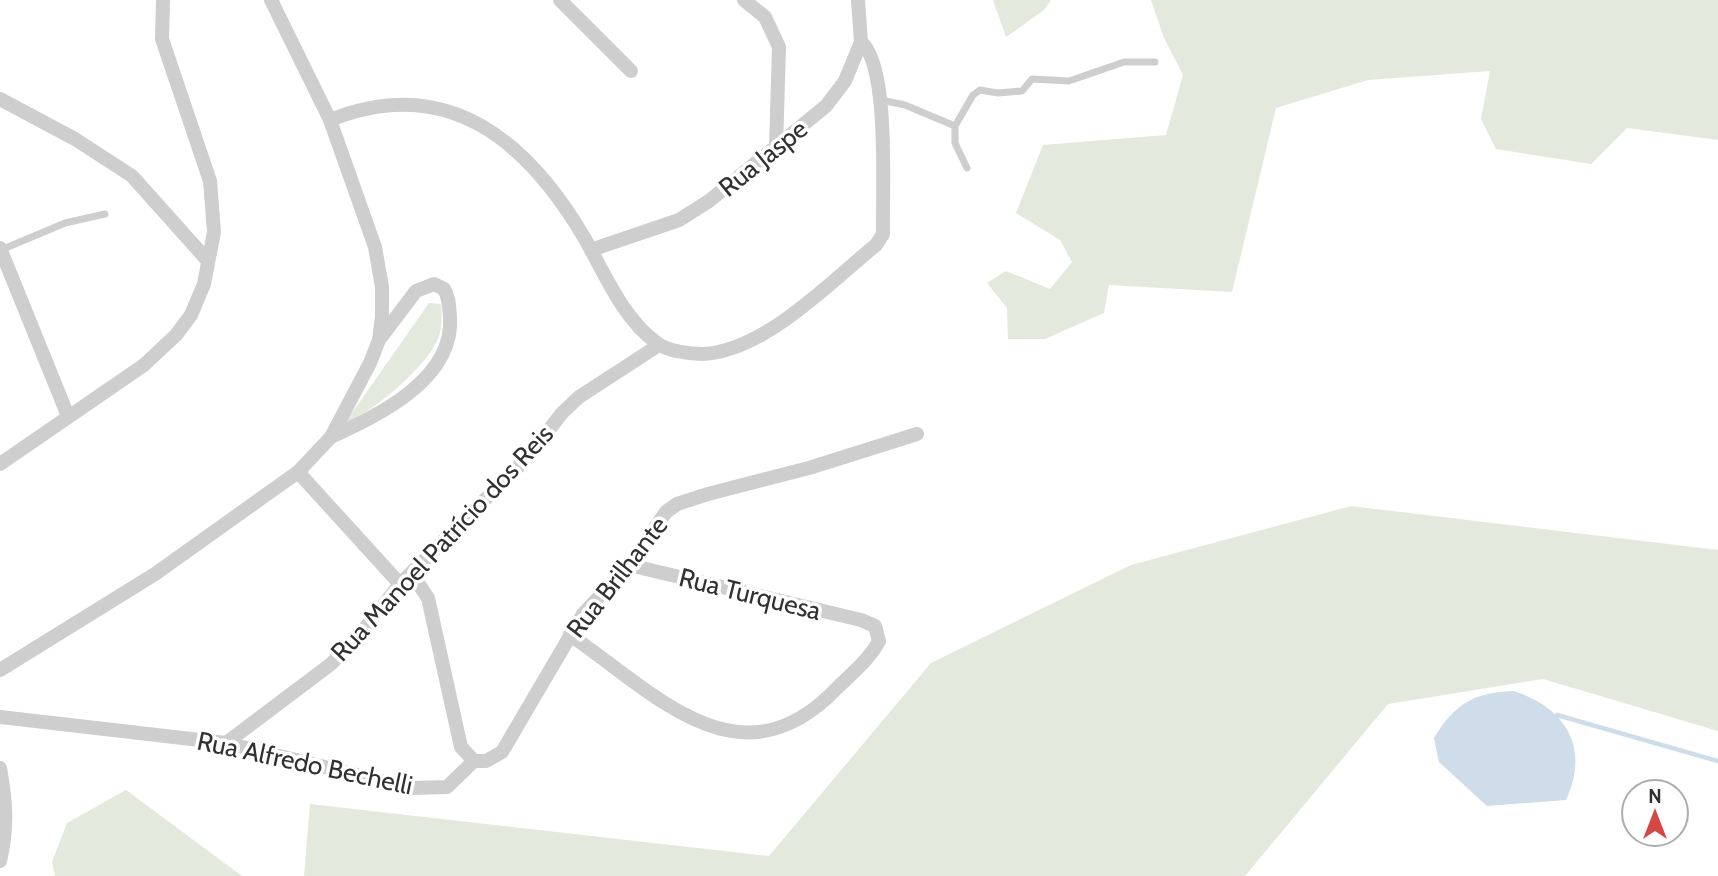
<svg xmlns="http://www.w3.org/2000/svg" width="1718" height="876" font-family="Cabin,sans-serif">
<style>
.green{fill:#e3e9dd}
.water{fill:#cfddea}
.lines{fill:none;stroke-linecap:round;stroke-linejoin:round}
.stream{stroke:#cfddea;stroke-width:4.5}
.lane{stroke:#cecece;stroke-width:7}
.street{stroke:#cecece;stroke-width:14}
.labels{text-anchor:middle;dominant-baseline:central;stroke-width:7;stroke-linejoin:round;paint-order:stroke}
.street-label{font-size:26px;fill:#313131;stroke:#fff}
</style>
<rect width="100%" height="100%" fill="#fff"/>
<g class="green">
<polygon points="993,0 1051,0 1044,10 1006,37"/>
<polygon points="1151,0 1718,0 1718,140 1627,128 1591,164 1496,149 1481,119 1490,71 1368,80 1276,108 1232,292 1109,285 1104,313 1045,339 1008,339 1007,308 987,283 1006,271 1050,289 1072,262 1060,240 1016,213 1043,145 1166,135 1183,75 1164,38"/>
<path d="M429 303 441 304C442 315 442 326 439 336 429 365 372 413 345 423Z"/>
<polygon points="1351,506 1718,550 1718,731 1543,679 1388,704 1245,876 304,876 310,804 769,856 931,663 1131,565"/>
<polygon points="126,790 242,876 55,876 52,862 67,823"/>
</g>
<path class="water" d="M1514 691C1566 708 1590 748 1566 800L1487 806 1439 762 1434 738C1454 704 1475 692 1514 691Z"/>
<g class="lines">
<polyline class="stream" points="1557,715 1718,761"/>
<g class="lane">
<polyline points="881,100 905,105 955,126 955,143 967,168"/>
<polyline points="955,126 973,95 980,90 998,93 1022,91 1032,79 1069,81 1124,62 1155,62"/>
<polyline points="1,250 65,223 105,214"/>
</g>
<g class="street">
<polyline points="560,0 631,71"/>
<polyline points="744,0 765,17 779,47 776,148"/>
<polyline points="0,99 75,139 132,176 208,261"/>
<path d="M330 120C447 73 527 140 585 239 605 274 623 319 657 343 667 351 690 354 703 354 765 351 830 282 876 245L883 234C882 194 890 65 861 42"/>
<polyline points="0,248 68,416"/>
<polyline points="591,250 679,220 709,201 826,106 845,81 861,42 858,0"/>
<path d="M331 437C379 415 455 379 450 316 449 306 449 297 444 289L434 284 416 291 382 336"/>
<polyline points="0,464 144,365 176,335 191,315 204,284 214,232 210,181 162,39 163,0"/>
<polyline points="298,472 400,584"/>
<polyline points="411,573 428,598 461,747 474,761 486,761 502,752 583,614 629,565 666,512 677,504 708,494 809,468 917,434"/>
<path d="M570 635C653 691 739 790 836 689 851 674 869 660 879 641L875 626 861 620 629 565"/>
<polyline points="0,670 155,574 298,472 331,437 370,363 379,340 382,317 382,287 375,247 330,120 271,0"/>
<polyline points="0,717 226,743 411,788 447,787 474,761"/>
<polyline points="226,743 331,664 361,633 400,584 527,458 562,413 579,397 659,345"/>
<path d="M0 768C6 800 8 828 0 861"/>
</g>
</g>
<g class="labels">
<g class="street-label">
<text transform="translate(763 158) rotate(-39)">Rua Jaspe</text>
<text transform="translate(442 543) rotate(-47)">Rua Manoel Patrício dos Reis</text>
<text transform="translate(617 577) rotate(-52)">Rua Brilhante</text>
<text transform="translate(750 594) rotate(14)">Rua Turquesa</text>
<text transform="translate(305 763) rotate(12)">Rua Alfredo Bechelli</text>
</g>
</g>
<g transform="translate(1655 813)"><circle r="33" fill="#ffffff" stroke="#adadad" stroke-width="2"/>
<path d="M0-5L12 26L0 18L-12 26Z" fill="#d54745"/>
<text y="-10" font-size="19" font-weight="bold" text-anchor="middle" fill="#313131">N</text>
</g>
</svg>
